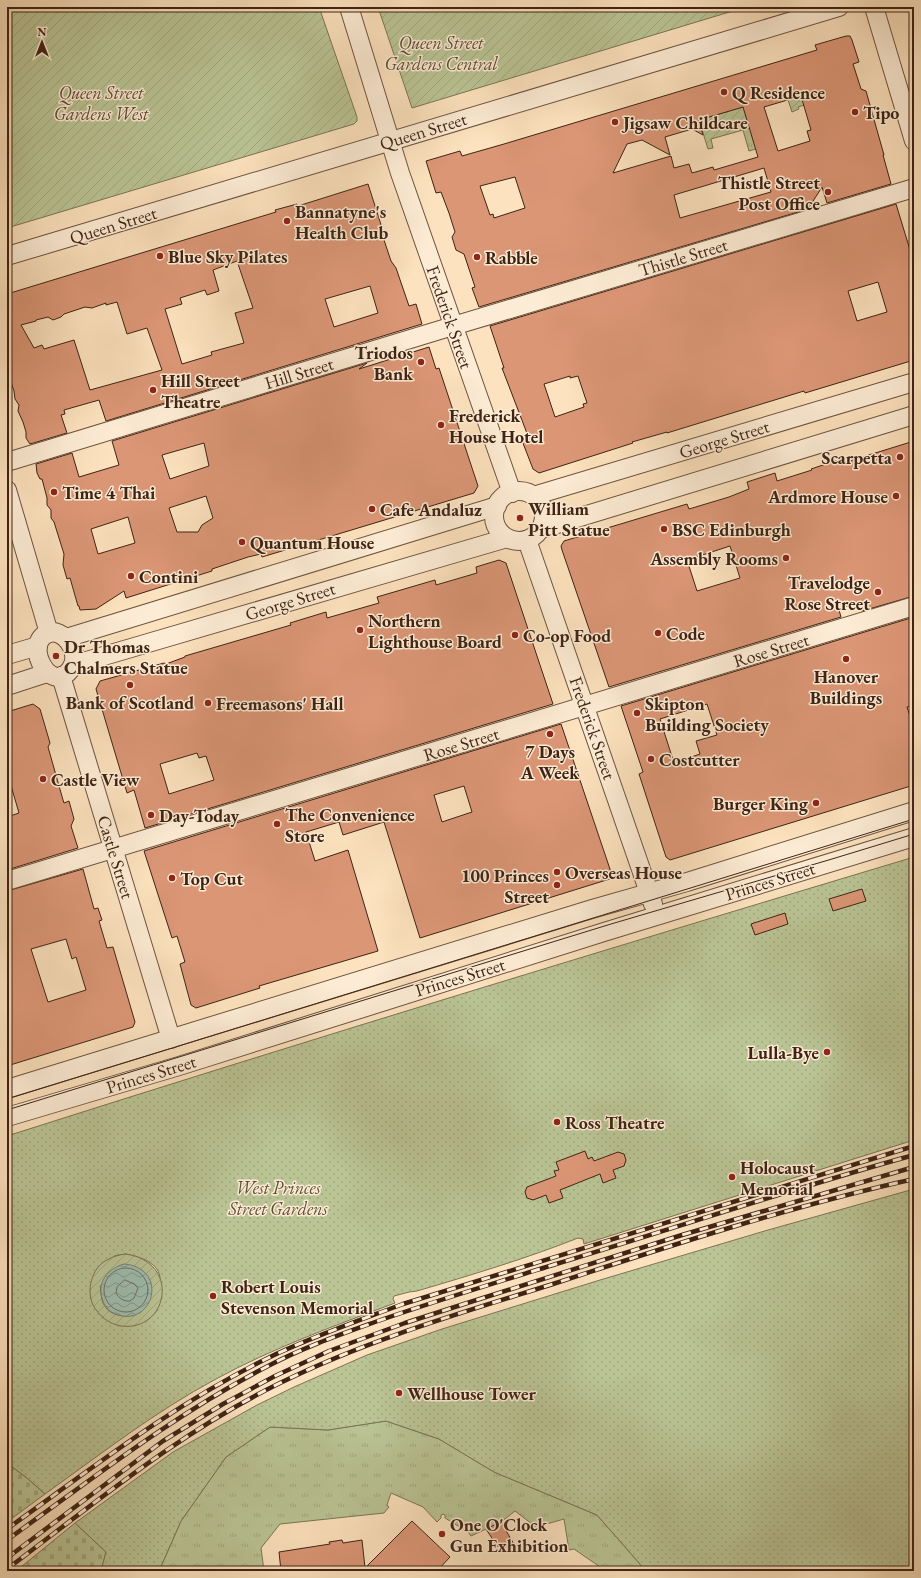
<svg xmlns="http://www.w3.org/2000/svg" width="921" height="1578" font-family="'EB Garamond',serif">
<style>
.grass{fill:url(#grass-tufts);stroke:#7c7455}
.cemetery{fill:url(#cemetery-stones);stroke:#7c7455}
.park{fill:url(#park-dots);stroke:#7c7455;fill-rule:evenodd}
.garden{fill:url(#garden-furrows);stroke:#7c7455;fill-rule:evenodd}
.water{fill:url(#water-waves);stroke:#788072}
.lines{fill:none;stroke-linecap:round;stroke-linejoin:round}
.shore{stroke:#6e7062;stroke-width:1}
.building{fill:#db9676;stroke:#3e2315;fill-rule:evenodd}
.minor-casing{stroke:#6e533f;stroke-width:20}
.minor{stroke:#fdecd5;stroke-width:18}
.tram{stroke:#3e2315;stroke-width:1}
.rail-casing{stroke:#3e2315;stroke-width:4.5}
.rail{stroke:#fdecd5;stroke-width:3;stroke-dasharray:9;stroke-linecap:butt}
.poi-dot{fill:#8f2418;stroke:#fdecd5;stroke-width:1.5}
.labels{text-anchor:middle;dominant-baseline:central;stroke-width:3;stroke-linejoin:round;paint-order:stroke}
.park-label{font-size:18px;font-style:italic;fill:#5d4b35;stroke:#fdecd5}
.poi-label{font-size:18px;font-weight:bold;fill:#3e2315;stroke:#fdecd5;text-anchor:start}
.street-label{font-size:18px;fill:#3e2315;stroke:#fdecd5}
</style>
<defs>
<pattern id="grass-tufts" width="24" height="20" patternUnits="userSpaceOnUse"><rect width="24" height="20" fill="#bac495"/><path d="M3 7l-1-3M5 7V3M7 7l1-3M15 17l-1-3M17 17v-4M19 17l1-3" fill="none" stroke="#a1a880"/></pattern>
<pattern id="cemetery-stones" width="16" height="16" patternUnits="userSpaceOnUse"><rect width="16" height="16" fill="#bac495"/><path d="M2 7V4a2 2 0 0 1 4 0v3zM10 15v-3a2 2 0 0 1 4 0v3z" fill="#a1a880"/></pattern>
<pattern id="park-dots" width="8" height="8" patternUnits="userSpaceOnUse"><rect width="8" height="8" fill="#bac495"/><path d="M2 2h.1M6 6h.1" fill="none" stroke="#a1a880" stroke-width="1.8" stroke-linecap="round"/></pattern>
<pattern id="garden-furrows" width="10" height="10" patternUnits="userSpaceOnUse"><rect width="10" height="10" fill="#bac495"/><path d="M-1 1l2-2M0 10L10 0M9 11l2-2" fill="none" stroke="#a1a880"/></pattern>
<pattern id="water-waves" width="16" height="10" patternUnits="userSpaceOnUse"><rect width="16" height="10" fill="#9fbeb0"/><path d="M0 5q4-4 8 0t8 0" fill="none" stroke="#839a8e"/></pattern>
</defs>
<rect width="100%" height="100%" fill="#fce2be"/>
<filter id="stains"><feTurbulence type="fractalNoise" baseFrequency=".005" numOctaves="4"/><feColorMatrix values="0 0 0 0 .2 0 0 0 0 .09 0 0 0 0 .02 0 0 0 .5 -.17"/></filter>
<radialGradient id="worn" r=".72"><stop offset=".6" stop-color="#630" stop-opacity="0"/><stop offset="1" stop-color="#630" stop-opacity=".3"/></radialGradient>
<g class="grass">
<polygon points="750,128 756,149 749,151 743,130"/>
<polygon points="386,1421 439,1439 494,1472 597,1515 646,1571 606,1571 574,1549 569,1550 564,1519 536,1527 515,1511 501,1522 471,1536 468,1532 445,1518 445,1516 444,1514 441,1515 441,1518 437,1522 423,1507 391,1493 387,1505 389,1507 384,1513 280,1524 261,1548 264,1571 159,1571 181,1521 226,1457 270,1427 328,1430"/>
</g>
<g class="cemetery">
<polygon points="7,1463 27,1478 45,1494 7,1522"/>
<polygon points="75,1523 106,1552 101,1571 16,1571"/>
</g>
<g class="park">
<path d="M914 857V1140L584 1244 583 1239 578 1238C525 1259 471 1275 417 1291L409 1292 394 1296 393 1299 395 1303C334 1326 273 1348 216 1379 156 1411 101 1454 45 1494L27 1478 7 1463V1136C308 1040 611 948 914 857ZM125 1254C139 1256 160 1263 160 1279 161 1283 159 1288 159 1292 158 1297 159 1305 157 1310 155 1314 149 1319 145 1321 128 1330 112 1326 98 1312L114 1256Z"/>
<polygon points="914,1189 914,1571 646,1571 597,1515 494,1472 439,1439 386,1421 328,1430 270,1427 226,1457 181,1521 159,1571 101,1571 106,1552 75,1523 173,1452 257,1405 294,1387 367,1355 442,1329 600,1280 768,1230"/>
</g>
<g class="garden">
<polygon points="7,7 319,7 357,117 357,121 354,124 7,228"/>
<polygon points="378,7 746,7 412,108"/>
<polygon points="786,94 830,97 798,107 799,109 792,112"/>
<polygon points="743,107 750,128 711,139 713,148 708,149 699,120"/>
<path d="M125 1254C181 1261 169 1332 121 1326 109 1324 99 1316 93 1305 86 1290 92 1269 105 1261 112 1257 118 1255 125 1254ZM151 1282 141 1312C128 1318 110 1318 103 1303 101 1298 101 1291 100 1286Z"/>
</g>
<path class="water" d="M124 1264C169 1268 154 1326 118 1315 111 1313 105 1307 103 1301 96 1283 107 1269 124 1264Z"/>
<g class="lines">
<g class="shore">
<circle cx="126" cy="1290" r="22"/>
<path d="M125 1280 134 1284 138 1288 134 1298 130 1301C125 1302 118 1298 116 1293L117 1287Z"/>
</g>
</g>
<g class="building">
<path d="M846 36H850L852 40 859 62 853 64 861 89 866 91 884 155H883L891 184 827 203 822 187 808 209 479 307 472 288 475 287 464 254 456 250 452 237 455 232 449 213 441 192 436 193 426 161 460 151 462 156 504 144 817 50 815 45ZM801 96 811 130 807 131 810 141 778 151 764 107ZM743 107 758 157 714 170 713 167 692 173 689 164 674 168 671 156 613 173 627 144 642 140 670 155 665 137 692 129 703 135 699 120ZM764 168 771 192 680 218 674 195ZM515 177 525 208 494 218 493 214 490 215 480 186Z"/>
<path d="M368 184 384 234V240L391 261 396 268 409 306 416 304 422 324 106 421 99 400 64 410 65 414 61 415 67 433 30 444 26 438V432L23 422 18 411 19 405 15 399 14 391 7 371V294L276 212 275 210 297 204 298 206ZM237 261 253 308 235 313 244 343 211 352 212 355 182 364 165 309 182 304 180 298 205 290 207 295 219 291 213 270ZM370 286 378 313 334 327 325 299ZM117 302 127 334 147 328 162 370 90 390 74 340 44 349 42 345 34 348 21 325 36 321V320L48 317 53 320 61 317 64 314 85 307 92 308 106 303V305Z"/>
<path d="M896 204 914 263V360L805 393 804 391 667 433V432L632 442 633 443 539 473 533 469 521 438 528 436 502 368H504L490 326ZM878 282 887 312 857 321 848 291ZM570 376V378L578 376 587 403 583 404 584 407 555 417 544 384Z"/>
<path d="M429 347 436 369 439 368 478 486 474 493 262 557 261 554 248 557 212 569V571L126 598 124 591 96 609 80 610 79 606H78L70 578 67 579 63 565 64 554 54 522 51 518V510L47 505V498L42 479H40L37 473 36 464 72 453 79 477 119 465 112 441 367 363 359 369ZM204 443 209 466 170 479 162 455ZM206 496 213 518 202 525 198 532H177L169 508ZM128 517 135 543 98 554 91 529Z"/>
<path d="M914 441V596L862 611 837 603 841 617 609 687 562 550 561 546 564 541 687 504 689 509 729 497 749 489 747 482 775 473 777 481 812 470 811 469 841 459 843 463ZM730 546 740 578 697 591 687 560Z"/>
<path d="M499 560 506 563 553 704 145 828 134 790 127 793 96 689 100 681 164 663 166 664 185 657V656L291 625 290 623 326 612 327 618 379 603 377 597 435 580 436 585 477 573 476 567ZM197 753 199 758 206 756 214 780 169 794 160 764Z"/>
<path d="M914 617V705L907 707 914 729V785L670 860 666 857 639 774 643 772 621 706ZM707 704 717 735 696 741 700 754 674 763 660 719Z"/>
<polygon points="33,704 40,709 50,743 48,747 63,800 64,803 69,801 74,819 71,826 78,848 7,870 7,817 19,813 7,772 7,712"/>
<path d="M561 724 613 878 420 938 384 822 343 835 339 822 306 832 315 861 348 850 378 951 259 986 260 988 196 1008 191 1005 180 964 185 962 177 936 172 938 144 851ZM464 786 472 812 442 822 434 795Z"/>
<path d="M83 869 94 909 98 908 102 920 99 921 107 948 113 947 135 1022 133 1027 7 1066V891ZM66 939 72 959 76 957 86 990 48 1002 31 949Z"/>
<polygon points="862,889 866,901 833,911 829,899"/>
<polygon points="785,913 788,924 755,935 751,924"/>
<polygon points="585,1151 588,1159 592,1157 594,1161 618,1152 624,1154 626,1160 624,1166 613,1170 616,1178 603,1183 600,1174 560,1190 563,1198 549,1203 546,1195 533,1200 527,1198 525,1192 527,1187 556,1176 554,1171 559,1170 556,1162"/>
<polygon points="412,1521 450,1557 437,1571 334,1571 334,1569 321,1571 281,1571 279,1552 330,1544 329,1542 342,1540 343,1543 362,1540 365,1568"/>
<polygon points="501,1522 515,1546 497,1546 486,1529"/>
</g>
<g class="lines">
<g class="minor-casing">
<g id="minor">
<polyline points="349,7 400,173 512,493"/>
<polyline points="874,7 914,141"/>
<polyline points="7,256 839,7"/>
<polyline points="7,462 453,326 914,188"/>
<polyline points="7,490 49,633"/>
<circle cx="519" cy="516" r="25"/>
<polyline points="533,496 914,382"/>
<polyline points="541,529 914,415"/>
<polyline points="527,540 653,904"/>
<path d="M53 632C69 634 81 656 70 670 49 697 19 637 53 632Z"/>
<polyline points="66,638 497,506"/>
<polyline points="7,655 38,646"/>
<polyline points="73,665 507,538"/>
<polyline points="61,676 171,1039"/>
<polyline points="7,686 47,673"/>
<polyline points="7,881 914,606"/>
<polyline points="7,1089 592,909 687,882 914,811"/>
<polyline points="7,1117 179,1066 604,932 914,837"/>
</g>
</g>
<use href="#minor" class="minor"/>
<g class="tram">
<polyline points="7,1099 914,819"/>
<polyline points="7,1110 611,924 832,859 914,834"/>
</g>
<g class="rail-casing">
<g id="rail">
<path d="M7 1529C91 1469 174 1404 268 1358 311 1337 358 1321 403 1304L914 1146"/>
<path d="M7 1540C92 1479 175 1414 268 1366 302 1348 339 1335 375 1322 435 1301 495 1283 556 1264 675 1228 794 1188 914 1155"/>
<polyline points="7,1558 163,1441 223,1404 275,1376 329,1351 405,1323 464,1304 682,1235 914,1167"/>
<path d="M7 1569C95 1503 180 1432 280 1383 367 1340 461 1313 553 1284 672 1245 792 1206 914 1179"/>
</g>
</g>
<use href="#rail" class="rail"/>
</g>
<g class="poi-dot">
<circle cx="724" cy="92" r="4"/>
<circle cx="855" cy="112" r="4"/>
<circle cx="615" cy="122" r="4"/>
<circle cx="828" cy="192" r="4"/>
<circle cx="287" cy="221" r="4"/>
<circle cx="160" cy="256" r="4"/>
<circle cx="477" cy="257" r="4"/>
<circle cx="421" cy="362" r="4"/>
<circle cx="153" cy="390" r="4"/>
<circle cx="441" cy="425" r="4"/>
<circle cx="900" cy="457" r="4"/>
<circle cx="54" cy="492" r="4"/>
<circle cx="896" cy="496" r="4"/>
<circle cx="372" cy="509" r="4"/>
<circle cx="520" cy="518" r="4"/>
<circle cx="664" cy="529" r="4"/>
<circle cx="242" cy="542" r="4"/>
<circle cx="786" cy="558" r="4"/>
<circle cx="131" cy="576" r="4"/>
<circle cx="878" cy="592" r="4"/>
<circle cx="360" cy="630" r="4"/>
<circle cx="658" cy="633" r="4"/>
<circle cx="515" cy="635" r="4"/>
<circle cx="56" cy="656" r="4"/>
<circle cx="846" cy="659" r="4"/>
<circle cx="130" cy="685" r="4"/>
<circle cx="208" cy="703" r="4"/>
<circle cx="637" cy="713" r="4"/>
<circle cx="550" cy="734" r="4"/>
<circle cx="651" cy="759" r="4"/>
<circle cx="43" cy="779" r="4"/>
<circle cx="816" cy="803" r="4"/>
<circle cx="151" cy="815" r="4"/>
<circle cx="277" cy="824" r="4"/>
<circle cx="557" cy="872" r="4"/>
<circle cx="172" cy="878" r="4"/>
<circle cx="557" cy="885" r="4"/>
<circle cx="827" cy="1052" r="4"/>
<circle cx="557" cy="1122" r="4"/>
<circle cx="732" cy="1177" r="4"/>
<circle cx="213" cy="1296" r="4"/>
<circle cx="399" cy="1393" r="4"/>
<circle cx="442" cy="1534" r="4"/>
</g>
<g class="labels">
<g class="park-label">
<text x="441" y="42">Queen Street<tspan x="441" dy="21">Gardens Central</tspan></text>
<text x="101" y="92">Queen Street<tspan x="101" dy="21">Gardens West</tspan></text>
<text x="278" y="1187">West Princes<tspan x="278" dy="21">Street Gardens</tspan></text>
</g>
<g class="poi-label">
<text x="732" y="92">Q Residence</text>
<text x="863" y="112">Tipo</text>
<text x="623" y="122">Jigsaw Childcare</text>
<text x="820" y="182" text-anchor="end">Thistle Street<tspan x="820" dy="21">Post Office</tspan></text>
<text x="295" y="211">Bannatyne's<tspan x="295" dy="21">Health Club</tspan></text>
<text x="168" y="256">Blue Sky Pilates</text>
<text x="485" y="257">Rabble</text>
<text x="413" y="352" text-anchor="end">Triodos<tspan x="413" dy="21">Bank</tspan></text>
<text x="161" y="380">Hill Street<tspan x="161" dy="21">Theatre</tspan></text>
<text x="449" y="415">Frederick<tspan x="449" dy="21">House Hotel</tspan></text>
<text x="892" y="457" text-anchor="end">Scarpetta</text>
<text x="62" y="492">Time 4 Thai</text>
<text x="888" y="496" text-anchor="end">Ardmore House</text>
<text x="528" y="508">William<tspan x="528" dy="21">Pitt Statue</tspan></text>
<text x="380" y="509">Cafe Andaluz</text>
<text x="672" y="529">BSC Edinburgh</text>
<text x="250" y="542">Quantum House</text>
<text x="778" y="558" text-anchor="end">Assembly Rooms</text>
<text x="139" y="576">Contini</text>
<text x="870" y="582" text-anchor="end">Travelodge<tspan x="870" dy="21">Rose Street</tspan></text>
<text x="368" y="620">Northern<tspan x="368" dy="21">Lighthouse Board</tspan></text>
<text x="666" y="633">Code</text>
<text x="523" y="635">Co-op Food</text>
<text x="64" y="646">Dr Thomas<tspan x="64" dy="21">Chalmers Statue</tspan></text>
<text x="846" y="676" text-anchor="middle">Hanover<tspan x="846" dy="21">Buildings</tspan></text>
<text x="130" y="702" text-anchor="middle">Bank of Scotland</text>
<text x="216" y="703">Freemasons' Hall</text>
<text x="645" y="703">Skipton<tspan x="645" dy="21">Building Society</tspan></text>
<text x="550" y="751" text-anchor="middle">7 Days<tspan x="550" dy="21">A Week</tspan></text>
<text x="659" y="759">Costcutter</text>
<text x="51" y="779">Castle View</text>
<text x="808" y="803" text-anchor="end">Burger King</text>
<text x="285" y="814">The Convenience<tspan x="285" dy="21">Store</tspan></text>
<text x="159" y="815">Day-Today</text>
<text x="565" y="872">Overseas House</text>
<text x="549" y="875" text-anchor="end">100 Princes<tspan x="549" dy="21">Street</tspan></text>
<text x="180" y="878">Top Cut</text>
<text x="819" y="1052" text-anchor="end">Lulla-Bye</text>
<text x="565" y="1122">Ross Theatre</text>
<text x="740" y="1167">Holocaust<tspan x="740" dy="21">Memorial</tspan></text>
<text x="221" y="1286">Robert Louis<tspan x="221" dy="21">Stevenson Memorial</tspan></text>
<text x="407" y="1393">Wellhouse Tower</text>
<text x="450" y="1524">One O'Clock<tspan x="450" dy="21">Gun Exhibition</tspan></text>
</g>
<g class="street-label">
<text transform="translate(423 131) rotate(-17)">Queen Street</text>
<text transform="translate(113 225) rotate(-17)">Queen Street</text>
<text transform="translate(683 257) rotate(-17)">Thistle Street</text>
<text transform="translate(450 317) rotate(71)">Frederick Street</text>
<text transform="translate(299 373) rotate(-17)">Hill Street</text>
<text transform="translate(724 439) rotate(-17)">George Street</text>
<text transform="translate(290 601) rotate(-17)">George Street</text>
<text transform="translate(771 650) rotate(-17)">Rose Street</text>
<text transform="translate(593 728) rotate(71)">Frederick Street</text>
<text transform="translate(461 744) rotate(-17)">Rose Street</text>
<text transform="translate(116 857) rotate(73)">Castle Street</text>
<text transform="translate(770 881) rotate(-17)">Princes Street</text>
<text transform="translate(460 977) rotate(-17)">Princes Street</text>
<text transform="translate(151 1074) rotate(-17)">Princes Street</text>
</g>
</g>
<rect width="921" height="1578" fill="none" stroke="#fce2be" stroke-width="24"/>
<rect x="8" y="8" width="905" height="1562" fill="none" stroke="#3e2315" stroke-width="2"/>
<rect x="12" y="12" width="897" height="1554" fill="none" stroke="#3e2315"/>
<g transform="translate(42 42)" stroke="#fdecd5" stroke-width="3" paint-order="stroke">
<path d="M0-3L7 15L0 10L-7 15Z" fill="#3e2315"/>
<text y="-6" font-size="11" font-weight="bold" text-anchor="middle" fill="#3e2315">N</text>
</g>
<rect width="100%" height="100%" filter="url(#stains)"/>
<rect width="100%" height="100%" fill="url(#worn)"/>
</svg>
